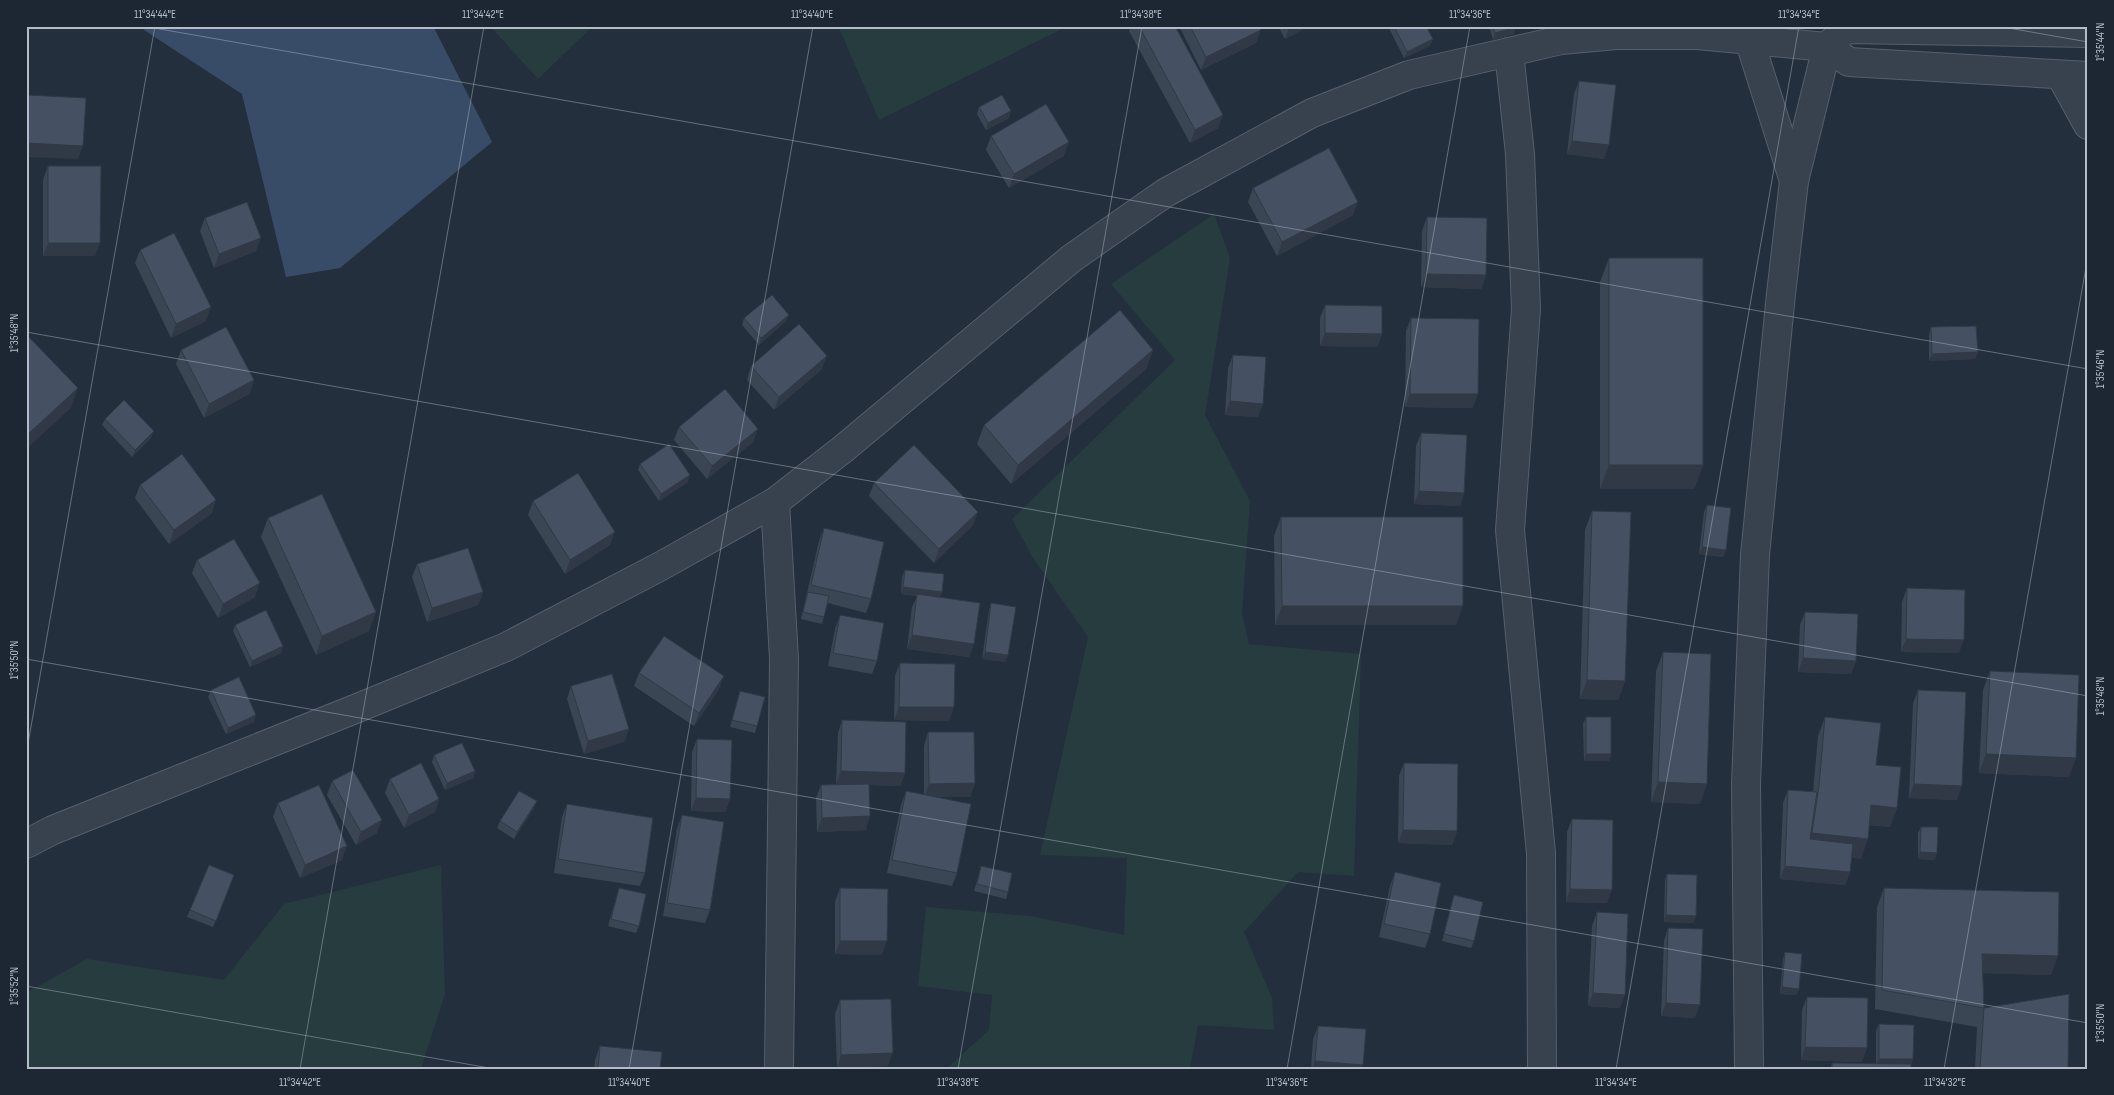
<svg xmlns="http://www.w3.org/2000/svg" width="2114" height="1095" font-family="'Sofia Sans Condensed',sans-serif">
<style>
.green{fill:#263c3f}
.water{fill:#394c67}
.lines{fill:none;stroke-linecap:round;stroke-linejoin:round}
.minor-casing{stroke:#565f6c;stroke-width:30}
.minor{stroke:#38414e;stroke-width:28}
.wall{fill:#3b4654}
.shaded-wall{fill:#303945}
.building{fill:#455162;stroke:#303945}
.ticks{fill:none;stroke:#b4bcc9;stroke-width:1;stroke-opacity:0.45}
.neatline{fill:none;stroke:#b4bcc9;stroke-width:2}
.ticks-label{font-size:12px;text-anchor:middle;fill:#b4bcc9}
</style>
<rect width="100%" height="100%" fill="#242f3e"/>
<g class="green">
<polygon points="490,26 593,26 538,79"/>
<polygon points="838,26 1062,26 1064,28 879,120"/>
<polygon points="1214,214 1230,258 1205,415 1250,501 1242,613 1249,644 1361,654 1354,876 1298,872 1244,932 1272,998 1274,1030 1198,1025 1190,1069 946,1069 989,1030 992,995 918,986 926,907 1030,916 1124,935 1127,858 1040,855 1088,637 1033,558 1012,519 1175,360 1111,284"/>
<polygon points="441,865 445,994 421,1069 26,1069 26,993 87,959 224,980 284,904"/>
</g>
<polygon class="water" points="147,26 433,26 492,142 340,268 286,277 242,94 144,30"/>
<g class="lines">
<g class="minor-casing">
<g id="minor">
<polyline points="1749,39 1794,181"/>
<polyline points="1509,52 1520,154 1526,309 1510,530 1541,853 1542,1069"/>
<polyline points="2061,76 2088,125"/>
<polyline points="775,502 784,659 779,1069"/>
<polyline points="26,844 53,830 360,707 506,647 661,566 775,502 843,449 1072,258 1165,193 1312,113 1409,75 1561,40 1616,35 1697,35 1827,47 1849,62 2088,76"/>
<polyline points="1749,1069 1746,784 1755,555 1781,294 1794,181 1827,47 1846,29 2088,33"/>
</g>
</g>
<use href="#minor" class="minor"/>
</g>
<g class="wall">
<polygon points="1131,26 1175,26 1218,128 1190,143 1129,31"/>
<polygon points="1179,26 1259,26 1256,43 1201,70"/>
<polygon points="1278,26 1309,26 1285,39"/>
<polygon points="1389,26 1426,26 1430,46 1404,58 1389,28"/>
<polygon points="1489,26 1516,26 1514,34 1493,40"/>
<polygon points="1579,81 1604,159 1567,154 1574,94"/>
<polygon points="979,107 1009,118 986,130 977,114"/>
<polygon points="991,136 1064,156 1009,188 986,150"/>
<polygon points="48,166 95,256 43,256 43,180"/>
<polygon points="1253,188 1353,215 1277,256 1248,202"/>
<polygon points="1427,217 1486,275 1481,289 1421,287 1422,231"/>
<polygon points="205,218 256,251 214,268 200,231"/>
<polygon points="140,250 206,321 171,338 135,263"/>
<polygon points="1609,258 1703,465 1694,489 1600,489 1600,282"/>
<polygon points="1325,305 1382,334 1377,347 1320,346 1320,318"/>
<polygon points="744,318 786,321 759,345 742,325"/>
<polygon points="1411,318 1473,408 1405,407 1406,331"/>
<polygon points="1931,327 1978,352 1975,359 1929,361 1929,334"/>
<polygon points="181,350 254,380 249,394 204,418 176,364"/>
<polygon points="1153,350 1146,369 1011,484 977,444 984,425"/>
<polygon points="1233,355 1258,417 1225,415 1228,368"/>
<polygon points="751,366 822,369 774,410 747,380"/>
<polygon points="105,419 151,438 132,457 102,425"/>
<polygon points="679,427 753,442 707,479 674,440"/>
<polygon points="1421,433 1464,493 1460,506 1414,504 1416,446"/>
<polygon points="640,464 688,482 659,501 638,470"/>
<polygon points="874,483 973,525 934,563 869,496"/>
<polygon points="140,485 212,513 169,544 135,498"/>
<polygon points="533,501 610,545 565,574 528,515"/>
<polygon points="1707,505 1726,550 1723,557 1699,554 1704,512"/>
<polygon points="1592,511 1625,681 1618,700 1580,699 1585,530"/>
<polygon points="1281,517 1456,625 1275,625 1274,536"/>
<polygon points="268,518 369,631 316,655 261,537"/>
<polygon points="824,528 871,599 866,613 828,603 822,624 801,619 819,541"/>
<polygon points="197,560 255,597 218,618 192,573"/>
<polygon points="417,564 483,592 478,605 427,622 412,577"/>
<polygon points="905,570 942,592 940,597 974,644 969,657 907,649 912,607 917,596 901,594 902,577"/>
<polygon points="1907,588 1959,653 1901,652 1902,602"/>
<polygon points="991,603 1006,662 982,659 989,610"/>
<polygon points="1805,612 1856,661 1851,674 1798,672 1800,625"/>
<polygon points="840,615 877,661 872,674 828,666 835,629"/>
<polygon points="235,625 283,646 281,653 250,667 233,631"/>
<polygon points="1663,652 1700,804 1651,802 1656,671"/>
<polygon points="900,663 949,721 894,720 895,676"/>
<polygon points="1990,671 2069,777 1979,773 1983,690"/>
<polygon points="639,673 719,689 694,726 634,686"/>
<polygon points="571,686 629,729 624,742 584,754 567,699"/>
<polygon points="211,690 254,722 226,734 208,697"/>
<polygon points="1918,690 1957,800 1909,798 1913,703"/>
<polygon points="740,691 757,726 755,733 730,727"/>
<polygon points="1586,717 1611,754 1609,761 1584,761 1583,724"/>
<polygon points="1825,717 1876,765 1897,808 1890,827 1869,825 1861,859 1852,857 1850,872 1845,885 1780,879 1783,803 1788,790 1813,792 1818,736"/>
<polygon points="842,720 905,773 900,786 869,785 866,830 817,832 816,798 821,785 836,784 838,733"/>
<polygon points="928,732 975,783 970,797 935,797 957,873 952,886 887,873 901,805 906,791 924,795 924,746"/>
<polygon points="697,739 730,799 725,812 691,811 692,752"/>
<polygon points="434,755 475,771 473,778 445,790 432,762"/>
<polygon points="1404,763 1457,831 1452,845 1398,843 1399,776"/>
<polygon points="390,779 439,799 435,812 404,828 385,793"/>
<polygon points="332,781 377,833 356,845 327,795"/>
<polygon points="278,803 342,860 300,878 273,817"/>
<polygon points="567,804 645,873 640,886 554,873 562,817"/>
<polygon points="534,808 514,839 497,828 500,821"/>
<polygon points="682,815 710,910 705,923 663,916 677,829"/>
<polygon points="1572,819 1607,903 1566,902 1567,832"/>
<polygon points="1921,827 1935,860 1918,859 1918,833"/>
<polygon points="981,866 1008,892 1006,899 974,891"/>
<polygon points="1395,872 1430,934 1425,948 1379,937 1390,886"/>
<polygon points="1667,874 1694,923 1664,922 1665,880"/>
<polygon points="234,875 213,927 187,917 190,910"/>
<polygon points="619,888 639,926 636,933 608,926"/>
<polygon points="840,888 882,955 835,954 835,902"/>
<polygon points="1884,888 2051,975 1983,973 1984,1008 2068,1069 1975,1069 1977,1027 1875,1009 1877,907"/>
<polygon points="1454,895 1474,941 1471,948 1442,941"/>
<polygon points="1597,912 1620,1008 1588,1006 1592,926"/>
<polygon points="1668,928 1695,1018 1661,1016 1664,941"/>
<polygon points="1785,952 1799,989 1796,995 1780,994 1783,959"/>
<polygon points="1807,997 1862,1062 1801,1060 1802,1010"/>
<polygon points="840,1000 888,1066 837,1068 835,1014"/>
<polygon points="1879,1024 1913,1059 1911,1065 1911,1069 1830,1069 1832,1063 1876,1064 1876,1031"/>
<polygon points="1318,1026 1362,1069 1311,1069 1313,1039"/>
<polygon points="600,1046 660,1069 594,1069 595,1060"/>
</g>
<g class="shaded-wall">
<polygon points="1290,26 1309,26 1285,39"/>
<polygon points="1516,27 1514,34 1493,40 1495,33"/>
<polygon points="1261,30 1256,43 1201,70 1206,57"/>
<polygon points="1433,39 1430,46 1404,58 1407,52"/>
<polygon points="1011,111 1009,118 986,130 988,123"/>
<polygon points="1223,115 1218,128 1190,143 1195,130"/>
<polygon points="1572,141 1609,145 1604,159 1567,154"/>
<polygon points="1069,142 1064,156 1009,188 1014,174"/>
<polygon points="26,143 83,146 78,159 26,157"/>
<polygon points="1358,202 1353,215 1277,256 1282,242"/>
<polygon points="261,238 256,251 214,268 219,254"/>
<polygon points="48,243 100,243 95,256 43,256"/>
<polygon points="1426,274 1486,275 1481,289 1421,287"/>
<polygon points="211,307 206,321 171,338 176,324"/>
<polygon points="789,315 786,321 759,345 761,338"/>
<polygon points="1325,333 1382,334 1377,347 1320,346"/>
<polygon points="1153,350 1146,369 1011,484 1018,465"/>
<polygon points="1978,352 1975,359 1929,361 1932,354"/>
<polygon points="827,356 822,369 774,410 779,397"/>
<polygon points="254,380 249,394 204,418 209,404"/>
<polygon points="78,388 71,408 26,449 26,436"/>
<polygon points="1410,394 1478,394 1473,408 1405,407"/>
<polygon points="1230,401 1263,404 1258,417 1225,415"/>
<polygon points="758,429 753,442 707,479 712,466"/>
<polygon points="154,431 151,438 132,457 135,450"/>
<polygon points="1609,465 1703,465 1694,489 1600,489"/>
<polygon points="690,475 688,482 659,501 661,494"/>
<polygon points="1419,491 1464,493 1460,506 1414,504"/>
<polygon points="216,500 212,513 169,544 174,530"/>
<polygon points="978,512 973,525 934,563 939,549"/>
<polygon points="615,532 610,545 565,574 570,560"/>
<polygon points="1702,547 1726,550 1723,557 1699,554"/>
<polygon points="260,583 255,597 218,618 223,604"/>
<polygon points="903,587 942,592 940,598 901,594"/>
<polygon points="483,592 478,605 427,622 432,608"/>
<polygon points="1282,606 1463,606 1456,625 1275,625"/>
<polygon points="376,612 369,631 316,655 322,636"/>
<polygon points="912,635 974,644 969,657 907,649"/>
<polygon points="1906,639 1964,640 1959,653 1901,652"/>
<polygon points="283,646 281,653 250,667 252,661"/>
<polygon points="985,652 1008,655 1006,662 982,659"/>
<polygon points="1803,658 1856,661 1851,674 1798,672"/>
<polygon points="724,676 719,689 694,726 699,713"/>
<polygon points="1587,680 1625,681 1618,700 1580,699"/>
<polygon points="899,707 954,707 949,721 894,720"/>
<polygon points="256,715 254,722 226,734 228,728"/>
<polygon points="629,729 624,742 584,754 588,741"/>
<polygon points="1586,754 1611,754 1609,761 1584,761"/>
<polygon points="1986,754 2076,758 2069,777 1979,773"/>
<polygon points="475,771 473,778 445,790 447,783"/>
<polygon points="841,771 905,773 900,786 836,784"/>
<polygon points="1658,782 1707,784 1700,804 1651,802"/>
<polygon points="975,783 970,797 924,797 929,784"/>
<polygon points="1914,784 1962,786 1957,800 1909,798"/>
<polygon points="696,798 730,799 725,812 691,811"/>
<polygon points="439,799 435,812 404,828 409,815"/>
<polygon points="537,801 534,808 514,839 517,832"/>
<polygon points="1871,805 1897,808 1890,827 1864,824"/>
<polygon points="870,816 866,830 817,832 822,818"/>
<polygon points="382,820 377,833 356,845 361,832"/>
<polygon points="1403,830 1457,831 1452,845 1398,843"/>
<polygon points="1812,833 1868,839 1861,859 1805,852"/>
<polygon points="347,846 342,860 300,878 305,865"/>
<polygon points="1920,852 1937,853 1935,860 1918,859"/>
<polygon points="1785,866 1850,872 1845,885 1780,879"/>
<polygon points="1570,889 1612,890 1607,903 1566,902"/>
<polygon points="1666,915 1696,916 1694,923 1664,922"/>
<polygon points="840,941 887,941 882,955 835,954"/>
<polygon points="1982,954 2058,956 2051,975 1975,973"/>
<polygon points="1782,987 1799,989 1796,995 1780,994"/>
<polygon points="1593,993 1625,995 1620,1008 1588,1006"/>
<polygon points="1666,1003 1700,1005 1695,1018 1661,1016"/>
<polygon points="1805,1047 1867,1048 1862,1062 1801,1060"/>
<polygon points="893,1053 888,1066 837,1068 841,1055"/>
<polygon points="1879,1059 1913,1059 1910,1066 1876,1065"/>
<polygon points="1315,1061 1363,1065 1362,1069 1312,1069"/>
</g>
<g class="building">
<polygon points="1139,26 1175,26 1223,115 1195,130"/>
<polygon points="1190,26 1259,26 1261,30 1206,57"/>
<polygon points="1394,26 1426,26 1433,39 1407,52"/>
<polygon points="1493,26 1516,26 1516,27 1495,33"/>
<polygon points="1579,81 1616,85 1609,145 1572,141"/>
<polygon points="26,95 86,98 83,146 26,143"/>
<polygon points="1002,95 1011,111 988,123 979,107"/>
<polygon points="1046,104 1069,142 1014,174 991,136"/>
<polygon points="1329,148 1358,202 1282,242 1253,188"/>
<polygon points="48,166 101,166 100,243 48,243"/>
<polygon points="247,202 261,238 219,254 205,218"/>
<polygon points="1427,217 1487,218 1486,275 1426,274"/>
<polygon points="174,233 211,307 176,324 140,250"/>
<rect x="1609" y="258" width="94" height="207"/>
<polygon points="772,295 789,315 761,338 744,318"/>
<polygon points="1325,305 1382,306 1382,334 1325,333"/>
<polygon points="1120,310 1153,350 1018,465 984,425"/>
<polygon points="1411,318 1479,319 1478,394 1410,394"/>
<polygon points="799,324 827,356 779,397 751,366"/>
<polygon points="1976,326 1978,352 1932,354 1931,327"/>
<polygon points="226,327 254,380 209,404 181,350"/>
<polygon points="26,334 78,388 26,436"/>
<polygon points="1233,355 1266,357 1263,404 1230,401"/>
<polygon points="725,389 758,429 712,466 679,427"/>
<polygon points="124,400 154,431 135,450 105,419"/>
<polygon points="1421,433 1467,435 1464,493 1419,491"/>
<polygon points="669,444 690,475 661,494 640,464"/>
<polygon points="914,445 978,512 939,549 874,483"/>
<polygon points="182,454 216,500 174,530 140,485"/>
<polygon points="578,473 615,532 570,560 533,501"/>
<polygon points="322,494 376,612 322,636 268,518"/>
<polygon points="1707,505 1731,508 1726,550 1702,547"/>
<polygon points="1592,511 1631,512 1625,681 1587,680"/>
<polygon points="1281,517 1463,517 1463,606 1282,606"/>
<polygon points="824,528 884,542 871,599 811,585"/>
<polygon points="234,539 260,583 223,604 197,560"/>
<polygon points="468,548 483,592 432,608 417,564"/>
<polygon points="905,570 944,574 942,592 903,587"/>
<polygon points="1907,588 1965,590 1964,640 1906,639"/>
<polygon points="808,592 829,596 824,617 803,612"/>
<polygon points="917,594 980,603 974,644 912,635"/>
<polygon points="991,603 1016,607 1008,655 985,652"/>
<polygon points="266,610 283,646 252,661 235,625"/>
<polygon points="1805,612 1858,614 1856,661 1803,658"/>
<polygon points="840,615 884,623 877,661 833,653"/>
<polygon points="664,636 724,676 699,713 639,673"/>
<polygon points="1663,652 1711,654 1707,784 1658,782"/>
<polygon points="900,663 955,664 954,707 899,707"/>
<polygon points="1990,671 2079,675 2076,758 1986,754"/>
<polygon points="612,674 629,729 588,741 571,686"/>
<polygon points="239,677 256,715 228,728 211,690"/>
<polygon points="1918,690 1966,692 1962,786 1914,784"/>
<polygon points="740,691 765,697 757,726 732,720"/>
<rect x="1586" y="717" width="25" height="37"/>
<polygon points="1825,717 1881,723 1876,765 1901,767 1897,808 1871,805 1868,839 1812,833 1819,786"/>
<polygon points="842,720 906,722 905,773 841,771"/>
<polygon points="928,732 974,732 975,783 929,784"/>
<polygon points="697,739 732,740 730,799 696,798"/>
<polygon points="462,743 475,771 447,783 434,755"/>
<polygon points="421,763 439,799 409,815 390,779"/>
<polygon points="1404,763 1458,764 1457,831 1403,830"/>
<polygon points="353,770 382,820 361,832 332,781"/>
<polygon points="869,784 870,816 822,818 821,785"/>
<polygon points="319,785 347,846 305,865 278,803"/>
<polygon points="1788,790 1817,792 1810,839 1853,844 1850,872 1785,866"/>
<polygon points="519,791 537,801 517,832 500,821"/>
<polygon points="906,791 971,804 957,873 892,860"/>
<polygon points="567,804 653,818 645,873 558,859"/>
<polygon points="682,815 724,822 710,910 667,903"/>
<polygon points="1572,819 1613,820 1612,890 1570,889"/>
<polygon points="1921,827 1938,827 1937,853 1920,852"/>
<polygon points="209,865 234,875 216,921 190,910"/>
<polygon points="981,866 1012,873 1008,892 977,884"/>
<polygon points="1395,872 1441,883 1430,934 1384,924"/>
<polygon points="1667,874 1697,875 1696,916 1666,915"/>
<polygon points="619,888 646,894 639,926 611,919"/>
<polygon points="840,888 888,889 887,941 840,941"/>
<polygon points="1884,888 2059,892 2058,956 1982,954 1984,1008 1882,990"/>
<polygon points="1454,895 1483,902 1474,941 1444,934"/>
<polygon points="1597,912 1628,914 1625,995 1593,993"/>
<polygon points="1668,928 1703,929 1700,1005 1666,1003"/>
<polygon points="1785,952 1802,954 1799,989 1782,987"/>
<polygon points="2069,994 2068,1069 1980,1069 1984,1008"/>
<polygon points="1807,997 1868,998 1867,1048 1805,1047"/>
<polygon points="891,999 893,1053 841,1055 840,1000"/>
<polygon points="1879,1024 1914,1025 1913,1059 1879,1059"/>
<polygon points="1318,1026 1366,1029 1363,1065 1315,1061"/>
<polygon points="600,1046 662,1052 660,1069 598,1069"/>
<polygon points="1832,1063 1911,1064 1911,1069 1832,1069"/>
</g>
<path class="ticks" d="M143 26 2088 369M1997 26 2088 42M26 332 2088 696M26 659 2088 1023M26 755 155 26M26 986 495 1069M300 1069 484 26M629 1069 813 26M958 1069 1142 26M1287 1069 1470 26M1616 1069 1799 26M1944 1069 2088 256"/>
<rect width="2114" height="1095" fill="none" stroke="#1d2633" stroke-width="55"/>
<rect x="28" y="28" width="2058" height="1040" class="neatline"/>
<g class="ticks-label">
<text x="155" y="18">11°34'44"E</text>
<text x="483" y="18">11°34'42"E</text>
<text x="812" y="18">11°34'40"E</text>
<text x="1141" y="18">11°34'38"E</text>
<text x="1470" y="18">11°34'36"E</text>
<text x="1799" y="18">11°34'34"E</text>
<text transform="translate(2100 42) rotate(-90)" y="4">1°35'44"N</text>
<text transform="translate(14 333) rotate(-90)" y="4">1°35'48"N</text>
<text transform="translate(2100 369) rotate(-90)" y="4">1°35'46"N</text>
<text transform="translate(14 660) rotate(-90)" y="4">1°35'50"N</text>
<text transform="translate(2100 696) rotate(-90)" y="4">1°35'48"N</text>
<text transform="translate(14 986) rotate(-90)" y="4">1°35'52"N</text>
<text transform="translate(2100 1023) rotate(-90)" y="4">1°35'50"N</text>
<text x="300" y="1086">11°34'42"E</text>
<text x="629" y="1086">11°34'40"E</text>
<text x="958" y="1086">11°34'38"E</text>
<text x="1287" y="1086">11°34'36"E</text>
<text x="1616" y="1086">11°34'34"E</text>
<text x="1945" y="1086">11°34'32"E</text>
</g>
</svg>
